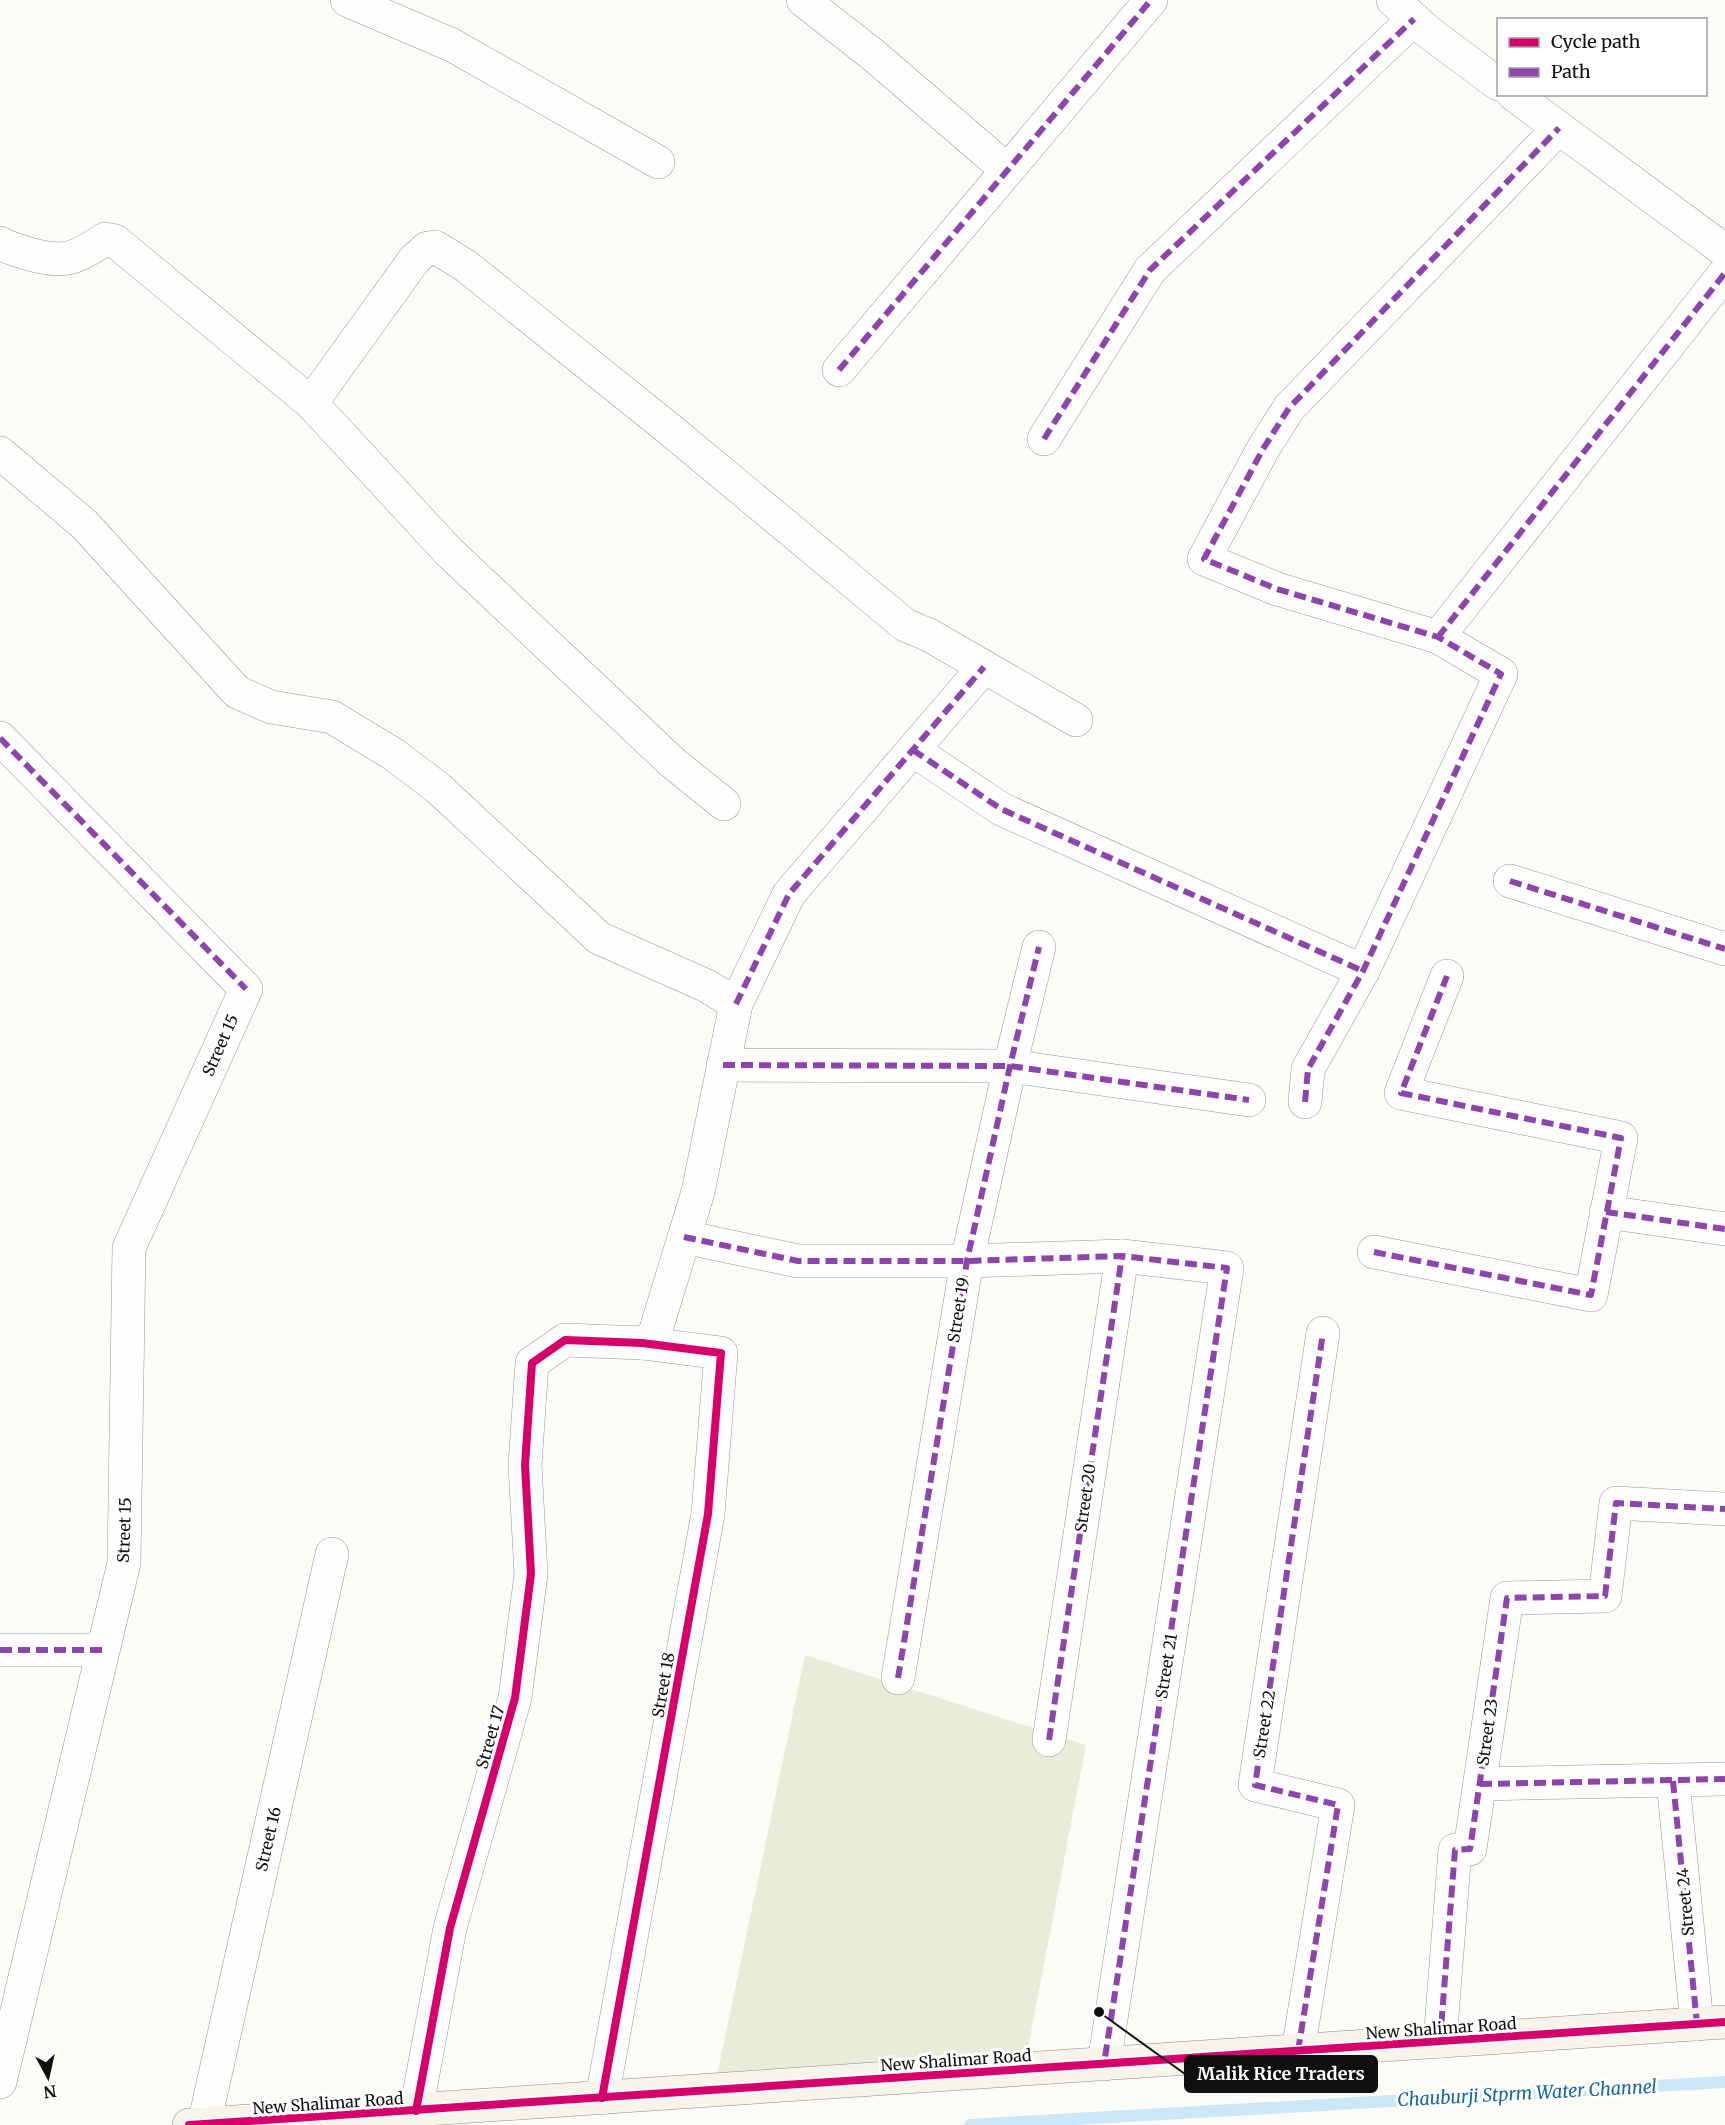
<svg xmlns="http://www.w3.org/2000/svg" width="1725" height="2125" font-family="Merriweather,serif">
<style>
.cemetery{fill:#e8edda}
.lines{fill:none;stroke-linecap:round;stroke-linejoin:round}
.stream{stroke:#cce7f7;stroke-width:12}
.street-casing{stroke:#969694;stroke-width:34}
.secondary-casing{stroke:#8d8c8a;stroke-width:34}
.street{stroke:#fffefe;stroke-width:33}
.secondary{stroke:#f6f4eb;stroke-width:33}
.quiet{stroke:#8e44ad;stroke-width:6;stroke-dasharray:12 6;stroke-linecap:butt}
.cycleway-casing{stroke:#fff;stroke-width:11}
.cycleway{stroke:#d6006c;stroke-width:8}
.labels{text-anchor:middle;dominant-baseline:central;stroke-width:6;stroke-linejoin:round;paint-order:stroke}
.street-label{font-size:16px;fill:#101010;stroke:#fff}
.water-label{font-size:18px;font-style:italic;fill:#1666a5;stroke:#fff}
.leader{fill:none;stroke:#101010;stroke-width:2}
.callout-dot{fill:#101010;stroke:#fff;stroke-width:2}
.callout{fill:#101010;stroke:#101010;stroke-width:2}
.callout-label{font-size:18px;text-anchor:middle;font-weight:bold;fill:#fff}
</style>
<rect width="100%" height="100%" fill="#fcfbf6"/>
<polygon class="cemetery" points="805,1655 1086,1745 1024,2069 714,2090"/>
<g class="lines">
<polyline class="stream" points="970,2125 1725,2082"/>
<g class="street-casing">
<g id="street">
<polyline points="347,0 452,45 658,162"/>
<polyline points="803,0 872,54 1007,170"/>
<polyline points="1393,0 1427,31 1498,84"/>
<polyline points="1513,94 1720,247 1725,249"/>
<path d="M0 243C8 248 17 250 26 253 62 264 74 260 105 239L115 241 311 403 449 552 672 762 724 804"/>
<polyline points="839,370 1151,0"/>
<polyline points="311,403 414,260 427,248 435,247 466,266 668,428 905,625 929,635 1076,720"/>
<polyline points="1044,439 1150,270 1414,19"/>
<polyline points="0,453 84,524 237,692 271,707 332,717 393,754 438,788 599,938 707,986 736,1004"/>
<polyline points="1438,637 1725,273"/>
<polyline points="0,738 246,989 129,1248 124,1563 0,2082"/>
<polyline points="913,750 1001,809 1363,971"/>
<polyline points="1510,881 1725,949"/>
<polyline points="723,1065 1010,1066 1249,1100"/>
<polyline points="1305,1102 1308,1069 1363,971 1501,674 1438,637 1277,589 1204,559 1263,449 1289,408 1559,128"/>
<polyline points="1606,1212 1725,1229"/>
<polyline points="684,1237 798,1261 967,1261 1122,1256 1227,1268 1104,2064"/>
<polyline points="1374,1252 1591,1295 1621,1138 1401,1093 1447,976"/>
<polyline points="642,1343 654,1336 698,1192 736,1004 789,894 984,667"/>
<polyline points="0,1650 103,1650"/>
<polyline points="898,1678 967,1261 1010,1066 1039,947"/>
<polyline points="1049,1740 1122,1256"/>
<polyline points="1673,1781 1697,2024"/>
<polyline points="1480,1784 1725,1779"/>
<polyline points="1440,2041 1455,1850 1470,1849 1507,1598 1605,1596 1616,1503 1725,1509"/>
<polyline points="1298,2051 1338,1805 1255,1785 1323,1333"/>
<polyline points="416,2111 450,1928 515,1698 531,1574 525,1465 532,1363 565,1340 642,1343 721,1353 708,1514 602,2098"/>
<polyline points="204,2124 332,1554"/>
</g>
</g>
<g class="secondary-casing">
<polyline id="secondary" points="189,2125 1725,2022"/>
</g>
<use href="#street" class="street"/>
<use href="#secondary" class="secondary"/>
<g class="quiet">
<polyline points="839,370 1151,0"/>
<polyline points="1044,439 1150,270 1414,19"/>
<polyline points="1438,637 1725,273"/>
<polyline points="0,738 246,989"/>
<polyline points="913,750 1001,809 1363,971"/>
<polyline points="1510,881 1725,949"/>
<polyline points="736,1004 789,894 984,667"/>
<polyline points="723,1065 1010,1066 1249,1100"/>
<polyline points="1305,1102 1308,1069 1363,971 1501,674 1438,637 1277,589 1204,559 1263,449 1289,408 1559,128"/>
<polyline points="1606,1212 1725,1229"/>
<polyline points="684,1237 798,1261 967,1261 1122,1256 1227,1268 1104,2064"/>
<polyline points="1374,1252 1591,1295 1621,1138 1401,1093 1447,976"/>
<polyline points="0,1650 103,1650"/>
<polyline points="898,1678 967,1261 1010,1066 1039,947"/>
<polyline points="1049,1740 1122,1256"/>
<polyline points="1673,1781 1697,2024"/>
<polyline points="1480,1784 1725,1779"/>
<polyline points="1440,2041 1455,1850 1470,1849 1507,1598 1605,1596 1616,1503 1725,1509"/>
<polyline points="1298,2051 1338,1805 1255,1785 1323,1333"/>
</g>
<g class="cycleway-casing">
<g id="cycleway">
<polyline points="416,2111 450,1928 515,1698 531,1574 525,1465 532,1363 565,1340 642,1343 721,1353 708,1514 602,2098"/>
<polyline points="189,2125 1725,2022"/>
</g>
</g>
<use href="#cycleway" class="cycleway"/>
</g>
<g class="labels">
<g class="street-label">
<text transform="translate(220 1045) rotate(-66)">Street 15</text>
<text transform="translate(958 1310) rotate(-81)">Street 19</text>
<text transform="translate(1085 1498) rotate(-82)">Street 20</text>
<text transform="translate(124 1530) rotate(-88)">Street 15</text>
<text transform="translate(1166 1666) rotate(-81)">Street 21</text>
<text transform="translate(663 1685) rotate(-80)">Street 18</text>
<text transform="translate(1264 1724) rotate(-81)">Street 22</text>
<text transform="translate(1487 1732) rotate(-82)">Street 23</text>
<text transform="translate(490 1737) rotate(-74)">Street 17</text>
<text transform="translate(268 1839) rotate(-77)">Street 16</text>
<text transform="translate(1685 1902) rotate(-95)">Street 24</text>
<text transform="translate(1441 2028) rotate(-4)">New Shalimar Road</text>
<text transform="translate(956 2060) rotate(-4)">New Shalimar Road</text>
<text transform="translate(328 2103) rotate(-4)">New Shalimar Road</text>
</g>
<g class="water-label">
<text transform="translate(1527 2093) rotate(-3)">Chauburji Stprm Water Channel</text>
</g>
</g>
<path class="leader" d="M1099 2012L1185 2074"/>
<circle class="callout-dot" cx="1099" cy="2012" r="6"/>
<rect class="callout" x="1185" y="2056" width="192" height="36" rx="6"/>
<g class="callout-label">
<text x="1281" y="2080">Malik Rice Traders</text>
</g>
<rect x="1497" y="18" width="210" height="78" fill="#ffffff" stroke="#9f9f9f" stroke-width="1.5"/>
<rect x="1509" y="38" width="30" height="9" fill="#d6006c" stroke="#9f9f9f" stroke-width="1.5"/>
<text x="1551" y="48" font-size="18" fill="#101010">Cycle path</text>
<rect x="1509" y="68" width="30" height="9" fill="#8e44ad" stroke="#9f9f9f" stroke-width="1.5"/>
<text x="1551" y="78" font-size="18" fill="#101010">Path</text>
<g transform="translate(48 2077) rotate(172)" stroke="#ffffff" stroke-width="4.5" paint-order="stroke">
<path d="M0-4.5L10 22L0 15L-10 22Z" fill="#101010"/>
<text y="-9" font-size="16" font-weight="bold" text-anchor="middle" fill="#101010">N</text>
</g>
</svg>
